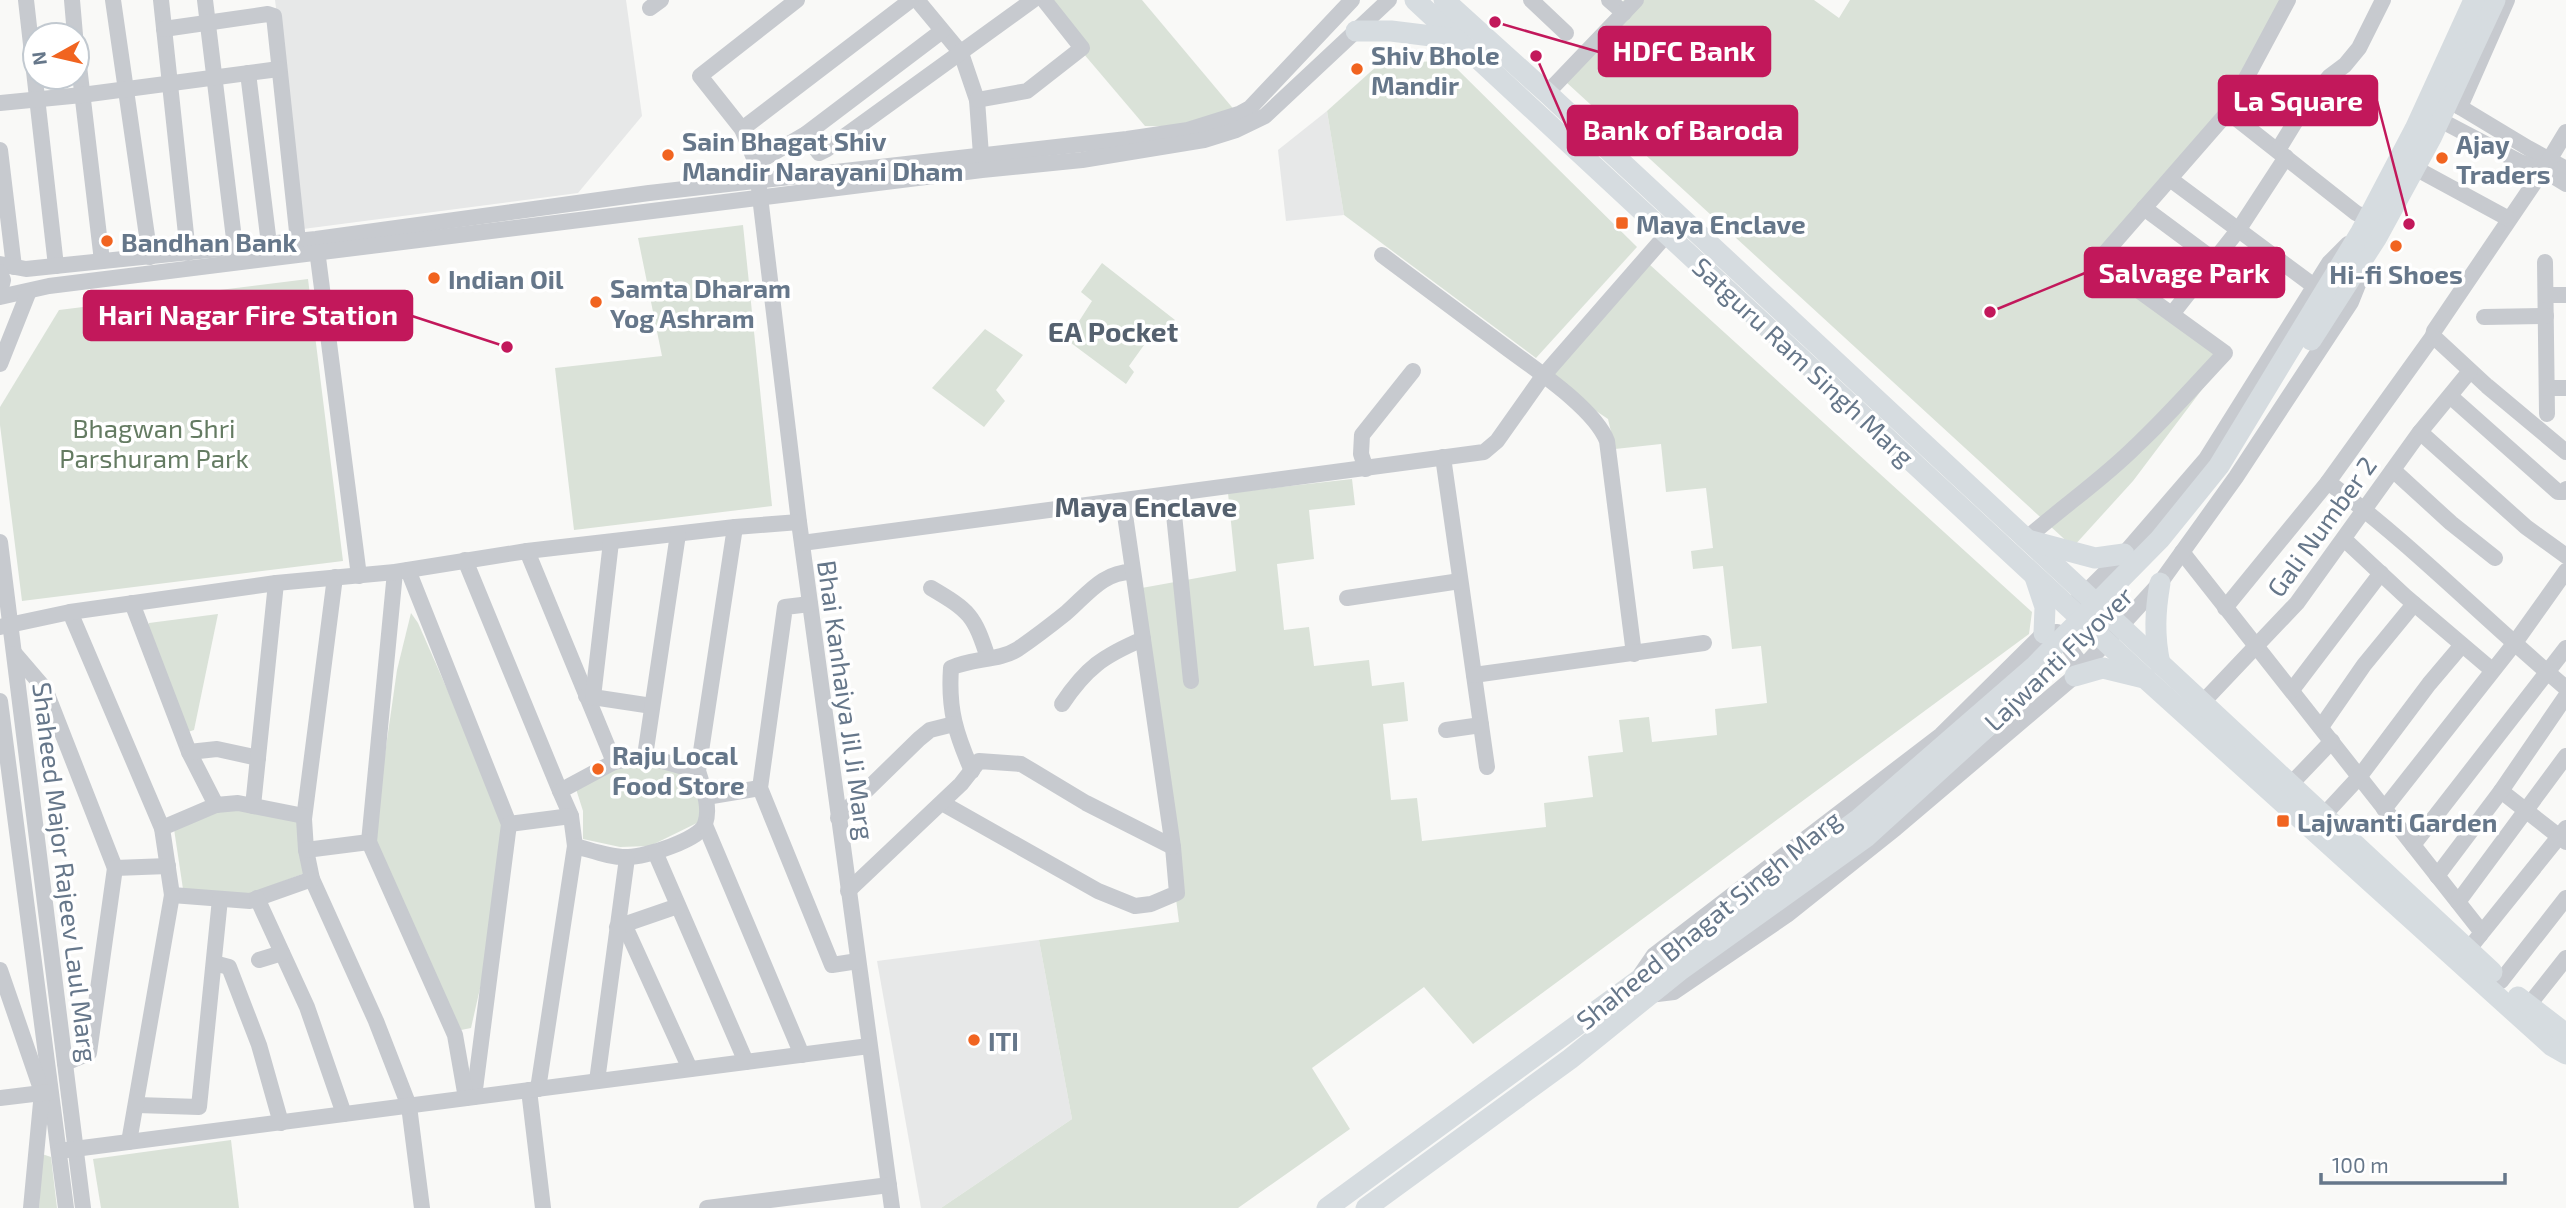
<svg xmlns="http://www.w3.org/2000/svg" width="2566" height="1208" font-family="'Exo 2',sans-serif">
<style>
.built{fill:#e7e8e8}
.green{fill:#dae2d8}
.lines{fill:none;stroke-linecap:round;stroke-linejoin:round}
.minor{stroke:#c7cacf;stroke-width:16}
.major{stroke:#d6dce0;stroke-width:21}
.poi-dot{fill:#f16420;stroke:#fff;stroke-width:2.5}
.labels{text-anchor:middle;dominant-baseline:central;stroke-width:7;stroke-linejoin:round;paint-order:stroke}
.poi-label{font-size:26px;font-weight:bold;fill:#66778a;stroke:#fff;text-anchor:start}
.street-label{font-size:26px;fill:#66778a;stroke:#fff}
.park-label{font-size:26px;fill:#647b62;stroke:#fff}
.neighbourhood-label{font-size:28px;font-weight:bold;fill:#55616f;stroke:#fff}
.leader{fill:none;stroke:#c2185b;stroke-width:2.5}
.callout-dot{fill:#c2185b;stroke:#fff;stroke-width:2.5}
.callout{fill:#c2185b;stroke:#c2185b;stroke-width:2.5}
.callout-label{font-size:28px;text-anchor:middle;font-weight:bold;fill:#fff}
</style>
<rect width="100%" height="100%" fill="#f9f9f7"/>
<g class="built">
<polygon points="275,0 626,0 642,116 578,193 303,229"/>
<polygon points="1327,111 1344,215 1286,221 1278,150"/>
<polygon points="1039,940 1072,1119 941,1208 921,1208 877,961"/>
</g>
<g class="green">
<polygon points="1038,0 1142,0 1236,112 1211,127 1145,126"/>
<polygon points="1624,0 1814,0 1839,18 1850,0 2280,0 2225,111 2104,265 2225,359 2133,481 2073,547 1566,82"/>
<polygon points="1448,60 1637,247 1536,358 1344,215 1327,111 1378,65"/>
<polygon points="743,225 772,506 574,530 555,368 662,356 638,238"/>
<polygon points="1102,263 1175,320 1168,329 1159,324 1129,366 1134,372 1126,384 1067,340 1092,301 1081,292"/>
<polygon points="1649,264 2032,612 2029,634 1473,1044 1424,987 1312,1068 1350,1129 1238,1208 941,1208 1072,1119 1039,940 1179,922 1136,589 1236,571 1228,493 1352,479 1355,505 1309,510 1314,559 1277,564 1284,630 1309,627 1314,666 1369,660 1372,686 1404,682 1408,721 1383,724 1391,800 1417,798 1422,841 1546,827 1544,803 1593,797 1588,756 1623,752 1619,720 1649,717 1652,742 1717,735 1715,709 1767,703 1761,646 1732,649 1723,566 1693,569 1691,551 1713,548 1706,488 1666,492 1661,444 1615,449 1608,419 1547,378"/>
<polygon points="308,279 343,561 22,601 0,425 0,407 59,310"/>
<polygon points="985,329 1023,355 996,390 1005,401 984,427 932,388"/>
<polygon points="411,613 418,623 506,823 481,984 471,1028 461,1030 373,838 397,670"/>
<polygon points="218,614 194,730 185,733 147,627 149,623"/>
<polygon points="643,762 694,775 700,798 701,821 650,846 620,847 583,839 583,811 576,789 615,768"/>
<polygon points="240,807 298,821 305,873 247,895 183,889 174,829 216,811"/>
<polygon points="231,1140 239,1208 101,1208 93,1159"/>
<polygon points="42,1154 51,1157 57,1208 39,1208"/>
</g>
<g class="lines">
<g class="minor">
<polyline points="26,0 56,266"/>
<polyline points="72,0 75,35"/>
<polyline points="113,0 150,257"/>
<polyline points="161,0 188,253"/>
<polyline points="205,0 235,247"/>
<polyline points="797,0 700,76 742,129 756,163 799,522 892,1208"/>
<polyline points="917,0 961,53 977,100 981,155"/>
<polyline points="1531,0 1566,33"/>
<polyline points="1609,0 1624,13"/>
<polyline points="650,8 661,0"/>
<polyline points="164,29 268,14 274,16 298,241"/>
<polyline points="77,49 102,261"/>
<polyline points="248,73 269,244"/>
<polyline points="1547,93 1636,0"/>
<polyline points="977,100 1027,91 1082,48 1044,0"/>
<polyline points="2450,101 2528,148 2566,169"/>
<polyline points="0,103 82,95 279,69"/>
<polyline points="2460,107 2507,0"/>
<polyline points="2228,112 2356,213 2367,218"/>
<polyline points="2440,120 2520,162 2543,170 2566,184"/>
<polyline points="742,129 911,0"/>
<polyline points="2566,132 2543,170 2434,331 2433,336 2487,386 2566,452"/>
<polyline points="806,134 819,153 827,149 1033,0"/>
<polyline points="0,150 14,267"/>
<polyline points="2278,150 2303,109 2329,77 2345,65 2359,48 2383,0"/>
<polyline points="756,163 806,134 942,31"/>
<polyline points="2415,168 2509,219"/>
<polyline points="2170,179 2314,286"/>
<polyline points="2144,208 2214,260"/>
<polyline points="316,242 359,576"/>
<path d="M1382 255C1422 285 1461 314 1500 343 1530 366 1594 407 1607 441L1634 654"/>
<polyline points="2545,262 2547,414"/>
<polyline points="0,264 26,269 316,239 649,193 1127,139 1188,130 1239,114 1250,108 1352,0"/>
<polyline points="0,272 3,280 0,292"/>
<polyline points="2546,295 2566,295"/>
<polyline points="0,297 49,286 982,170 1082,160 1204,140 1236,130 1265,116 1389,0"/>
<polyline points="2172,314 2239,229 2286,157"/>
<polyline points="2484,317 2546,316"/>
<polyline points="0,364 29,291"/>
<polyline points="2547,388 2566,388"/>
<polyline points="2450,396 2558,492 2564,492 2566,489"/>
<polyline points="2420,432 2526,527 2566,556"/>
<polyline points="1443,457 1487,767"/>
<polyline points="1366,469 1361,454 1362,435 1413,371"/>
<polyline points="2393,470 2451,523 2495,558"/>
<path d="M2328 482C2413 545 2485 620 2566 688"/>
<polyline points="1172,495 1191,681"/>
<path d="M2026 539C2062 507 2102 480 2136 446 2167 417 2196 384 2225 353L2098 261 2228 112 2288 0"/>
<polyline points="2345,540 2405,596 2492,670"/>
<polyline points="0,542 83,1208"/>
<polyline points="802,543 1484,452 1497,441 1543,376 1667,234"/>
<polyline points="527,551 614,762"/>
<polyline points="2182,552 2480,930 2480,935 2468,950"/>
<polyline points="465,560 560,791"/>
<polyline points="408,570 509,824 474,1097"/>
<polyline points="395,572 369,842 455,1035 466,1098"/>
<polyline points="335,577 304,819 306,850 312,879 376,1021 409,1106 422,1208"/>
<path d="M931 588C970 611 974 615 988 658"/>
<polyline points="1347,598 1460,581"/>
<polyline points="2077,601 2124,554 2206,459 2329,263 2348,244"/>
<polyline points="132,603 189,752 216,805"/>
<polyline points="810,604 785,607 760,788 832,965 858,961"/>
<polyline points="2225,608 2328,482 2433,336"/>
<polyline points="70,612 162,828"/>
<polyline points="0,627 70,612 276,583 395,572 527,551 735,527 799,522"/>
<polyline points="15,654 45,689 115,868"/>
<polyline points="1474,675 1704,643"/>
<polyline points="2292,690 2381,573"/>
<polyline points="586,696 652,706"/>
<polyline points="593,697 611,542"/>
<polyline points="0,701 66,1208"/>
<polyline points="2202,703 2297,603 2420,432 2470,371"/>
<path d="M1062 704C1086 668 1103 656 1143 639"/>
<polyline points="2321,727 2364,665 2414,604"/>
<polyline points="1446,730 1481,725"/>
<polyline points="189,752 217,749 258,758"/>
<polyline points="645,756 678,534"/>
<path d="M698 771 645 756 614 762 560 791 571 816 575 846C591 850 611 858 628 857 644 857 700 840 705 824 711 808 703 787 698 771L735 527"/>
<path d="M972 771C956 734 948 710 951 668 972 658 999 661 1018 649 1034 638 1051 625 1066 613 1087 595 1103 571 1133 572"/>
<polyline points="2290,785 2332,741"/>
<polyline points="2501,791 2566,842"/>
<polyline points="706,797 760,788"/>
<polyline points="942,803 1098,891 1135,906 1151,904 1177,893 1173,847"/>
<polyline points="253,806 276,583"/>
<polyline points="2384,809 2514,644 2566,571"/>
<polyline points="304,816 238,803 216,805 162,828 172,895 250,901 312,879"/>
<polyline points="2323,816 2360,776 2429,684 2462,645"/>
<polyline points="838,818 919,739 930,730 954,724"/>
<polyline points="509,824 571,816"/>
<polyline points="705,825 802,1055"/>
<polyline points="2413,845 2566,648"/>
<polyline points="306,850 369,842"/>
<polyline points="655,852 746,1062"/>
<polyline points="2437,876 2501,791 2566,696"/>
<polyline points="848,891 961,784 979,761 1021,764 1086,803 1173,847 1123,501"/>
<polyline points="257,898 307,1007 344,1114"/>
<polyline points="2458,902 2566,756"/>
<polyline points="624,924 690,1069"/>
<polyline points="617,927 678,906"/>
<polyline points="2480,935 2566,828"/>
<polyline points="259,960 282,953"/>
<polyline points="214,963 229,967 259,1045 281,1123"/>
<polyline points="0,970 42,1092 31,1208"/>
<polyline points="1641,974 1654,955 1941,735 2044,633 2057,632 2078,660 2075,676"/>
<polyline points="2501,981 2566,898"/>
<polyline points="1649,995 1674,992 1787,915 1896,828 2075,676 2160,583 2236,477 2351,302 2363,272"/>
<polyline points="2528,1006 2566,958"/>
<polyline points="65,1063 89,1053 115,868 168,866"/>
<polyline points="597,1081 627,858"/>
<polyline points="538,1089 575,846"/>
<polyline points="529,1090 543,1208"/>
<polyline points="0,1098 50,1092"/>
<polyline points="137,1105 199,1107 220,899"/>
<polyline points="129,1142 172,895"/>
<polyline points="59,1151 869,1046"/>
<polyline points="707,1208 889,1185"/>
</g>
<g class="major">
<polyline points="1415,0 2146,679 2552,1046 2566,1054"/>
<polyline points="1444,0 1547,93 2492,972"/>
<polyline points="1356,31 1391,31 1456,39"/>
<polyline points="2311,340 2377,237 2431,138 2495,0"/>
<polyline points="2031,541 2095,558 2124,554"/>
<polyline points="2035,577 2045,607 2044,633"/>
<path d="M2160 583C2155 612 2154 636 2160 664"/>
<polyline points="2075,676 2103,668 2144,678"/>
<polyline points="2518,997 2566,1034"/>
<polyline points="1327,1208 1859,819 2034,667 2160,539 2219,466 2361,232 2415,129 2474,0"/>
<polyline points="1366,1208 1570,1059 1679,971 1866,837 1989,725"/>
</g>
</g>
<g class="poi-dot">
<circle cx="1357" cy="69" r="7"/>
<circle cx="668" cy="155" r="7"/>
<circle cx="2442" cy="158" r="7"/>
<rect x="1615" y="216" width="14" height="14" rx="3.5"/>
<circle cx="107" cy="241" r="7"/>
<circle cx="2396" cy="246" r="7"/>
<circle cx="434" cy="278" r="7"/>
<circle cx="596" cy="302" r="7"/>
<circle cx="598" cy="769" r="7"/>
<rect x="2276" y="814" width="14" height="14" rx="3.5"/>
<circle cx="974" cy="1040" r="7"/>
</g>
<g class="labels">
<g class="poi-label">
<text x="1371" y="54">Shiv Bhole<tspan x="1371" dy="30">Mandir</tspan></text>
<text x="682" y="140">Sain Bhagat Shiv<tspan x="682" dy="30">Mandir Narayani Dham</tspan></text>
<text x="2456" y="143">Ajay<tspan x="2456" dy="30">Traders</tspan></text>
<text x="1636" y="223">Maya Enclave</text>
<text x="121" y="241">Bandhan Bank</text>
<text x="2396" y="273" text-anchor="middle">Hi-fi Shoes</text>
<text x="448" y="278">Indian Oil</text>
<text x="610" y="287">Samta Dharam<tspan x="610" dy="30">Yog Ashram</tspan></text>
<text x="612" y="754">Raju Local<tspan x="612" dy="30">Food Store</tspan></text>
<text x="2297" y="821">Lajwanti Garden</text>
<text x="988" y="1040">ITI</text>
</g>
<g class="street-label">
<text transform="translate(1804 361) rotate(43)">Satguru Ram Singh Marg</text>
<text transform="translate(2321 526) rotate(-54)">Gali Number 2</text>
<text transform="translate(2058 658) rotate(-44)">Lajwanti Flyover</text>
<text transform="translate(847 700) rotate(82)">Bhai Kanhaiya Jil Ji Marg</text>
<text transform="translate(66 872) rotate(83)">Shaheed Major Rajeev Laul Marg</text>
<text transform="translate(1708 919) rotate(-39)">Shaheed Bhagat Singh Marg</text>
</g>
<g class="park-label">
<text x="154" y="427">Bhagwan Shri<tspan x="154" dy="30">Parshuram Park</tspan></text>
</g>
<g class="neighbourhood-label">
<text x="1113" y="331">EA Pocket</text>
<text x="1146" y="506">Maya Enclave</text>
</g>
</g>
<path class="leader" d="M1495 22L1599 52M2409 224L2377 101M1536 56L1568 130M1990 312L2085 273M507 347L412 316"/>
<g class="callout-dot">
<circle cx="1495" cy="22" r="7"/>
<circle cx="2409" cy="224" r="7"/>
<circle cx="1536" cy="56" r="7"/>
<circle cx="1990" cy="312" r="7"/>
<circle cx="507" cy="347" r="7"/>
</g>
<g class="callout">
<rect x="1599" y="27" width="171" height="49" rx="7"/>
<rect x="2219" y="76" width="158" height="49" rx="7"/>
<rect x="1568" y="106" width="229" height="49" rx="7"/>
<rect x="2085" y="248" width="199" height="49" rx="7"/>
<rect x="84" y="291" width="328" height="49" rx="7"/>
</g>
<g class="callout-label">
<text x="1684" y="61">HDFC Bank</text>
<text x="2298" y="111">La Square</text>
<text x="1683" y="140">Bank of Baroda</text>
<text x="2184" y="283">Salvage Park</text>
<text x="248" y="325">Hari Nagar Fire Station</text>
</g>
<g transform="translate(56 56) rotate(262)"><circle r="33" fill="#ffffff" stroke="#c2c9d0" stroke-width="2"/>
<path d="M0-5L12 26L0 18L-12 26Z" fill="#f16420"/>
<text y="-10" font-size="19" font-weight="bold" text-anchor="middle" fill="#66778a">N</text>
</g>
<path d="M2321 1173v10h184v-10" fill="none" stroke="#66778a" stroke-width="3.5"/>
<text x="2332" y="1173" font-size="21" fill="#66778a" stroke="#ffffff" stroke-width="5" paint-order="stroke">100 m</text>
</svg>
